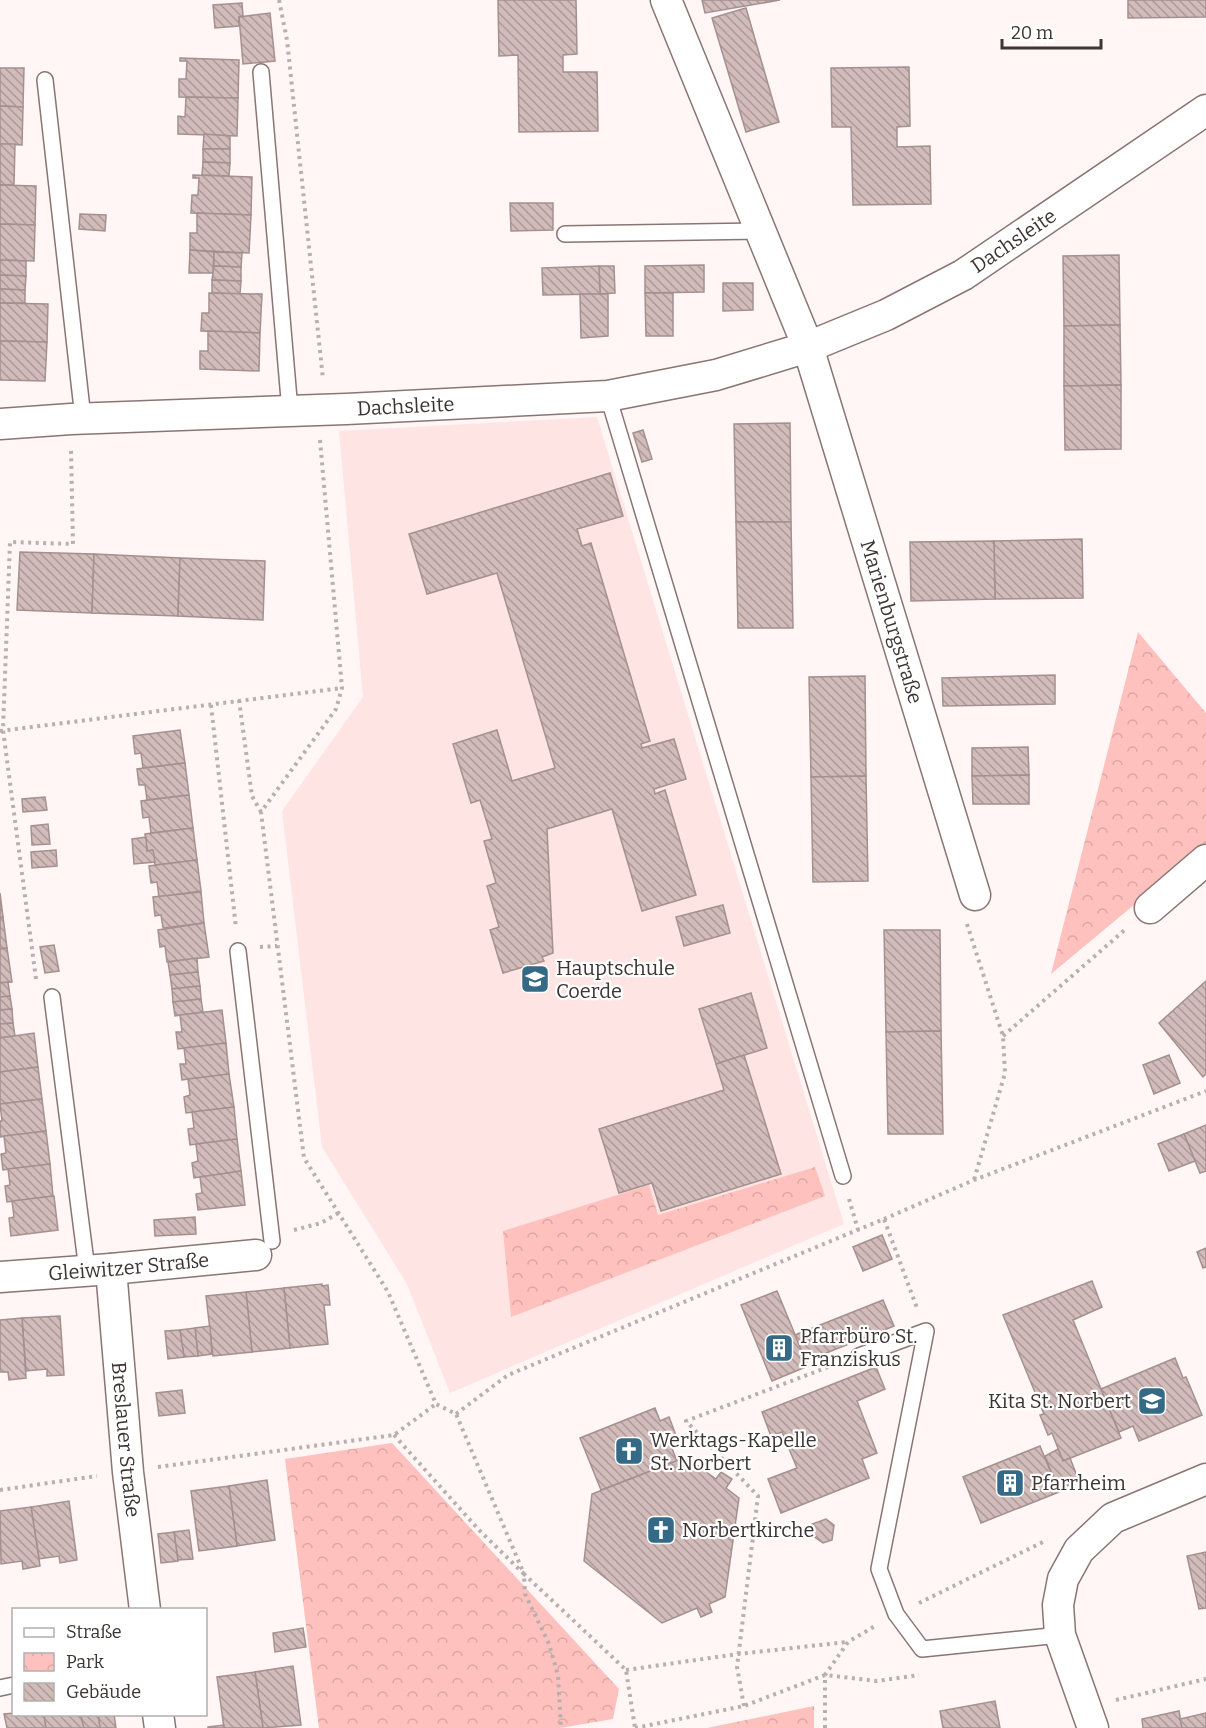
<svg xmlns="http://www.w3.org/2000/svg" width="1206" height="1728" font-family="Bitter,serif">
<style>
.built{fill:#fee5e3}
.park{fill:url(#park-crowns)}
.building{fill:url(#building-back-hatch);stroke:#a4908e;stroke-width:1.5}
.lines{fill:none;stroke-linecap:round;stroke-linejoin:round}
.service-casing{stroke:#897574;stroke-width:18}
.minor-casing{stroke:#897574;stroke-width:33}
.path{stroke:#b8afaf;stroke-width:4;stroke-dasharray:3 4.5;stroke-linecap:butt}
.service{stroke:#fff;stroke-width:15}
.minor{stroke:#fff;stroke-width:30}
.labels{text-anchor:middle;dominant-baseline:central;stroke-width:4.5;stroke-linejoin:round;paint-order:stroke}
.street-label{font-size:20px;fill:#3d3434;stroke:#fff}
.poi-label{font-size:20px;fill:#3d3434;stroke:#fff;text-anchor:start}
</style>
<defs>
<pattern id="park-crowns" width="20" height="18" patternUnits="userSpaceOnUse" patternTransform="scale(1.5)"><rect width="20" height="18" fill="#ffc1bd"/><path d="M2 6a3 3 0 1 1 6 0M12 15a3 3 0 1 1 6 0" fill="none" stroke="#dba6a3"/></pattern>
<pattern id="building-back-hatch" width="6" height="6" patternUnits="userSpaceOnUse" patternTransform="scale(1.5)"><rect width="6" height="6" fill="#d2bcba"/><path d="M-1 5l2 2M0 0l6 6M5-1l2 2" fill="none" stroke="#ac9a98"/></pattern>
</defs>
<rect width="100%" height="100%" fill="#fff6f5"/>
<polygon class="built" points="597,417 844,1224 450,1393 407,1284 322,1147 282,811 363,697 339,431"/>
<g class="park">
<polygon points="1138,632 1206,713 1206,845 1051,974"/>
<polygon points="815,1167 825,1196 511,1317 503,1231 649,1185 658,1215"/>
<polygon points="392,1443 619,1689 613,1719 560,1728 319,1728 285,1459"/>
<polygon points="814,1706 814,1728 707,1728"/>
</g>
<g class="building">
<polygon points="498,0 576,0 577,54 563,55 563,72 597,72 598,131 519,132 518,55 499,56"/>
<polygon points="702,0 780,0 705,13"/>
<polygon points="1128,0 1206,0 1206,17 1128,18"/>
<polygon points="242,3 243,16 239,17 239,26 215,28 213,5"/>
<polygon points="746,8 779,122 746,132 712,18"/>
<polygon points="270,13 275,61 243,64 239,17"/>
<polygon points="180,58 239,60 238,98 179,97 179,79 186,79 187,61 180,61"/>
<polygon points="909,67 910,126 897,127 897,147 930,146 931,204 853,205 851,127 832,127 831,68"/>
<polygon points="0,68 24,68 23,107 0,106"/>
<polygon points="186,97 238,98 237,136 178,134 178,116 185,117"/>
<polygon points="0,106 23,107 22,145 0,144"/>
<polygon points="204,134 230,136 230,149 203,149"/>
<polygon points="0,144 15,144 14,185 0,185"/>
<polygon points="203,149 230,149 230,163 203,162"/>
<polygon points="203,162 230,163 229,176 202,175"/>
<polygon points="193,175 252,177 251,215 191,213 192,195 198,195 199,178 193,178"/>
<polygon points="0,185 36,186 35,225 0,224"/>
<polygon points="510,203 553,203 553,230 511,231"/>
<polygon points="197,213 251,215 249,253 190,250 190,233 197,233"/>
<polygon points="80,214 106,215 105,231 79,229"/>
<polygon points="0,224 35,225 34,261 0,260"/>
<polygon points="190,250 214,252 213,273 189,273"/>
<polygon points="214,252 242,253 241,267 214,266"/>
<polygon points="1119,255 1120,325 1064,326 1063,256"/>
<polygon points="0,260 26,261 26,276 0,275"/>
<polygon points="704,265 704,292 645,293 645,266"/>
<polygon points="214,266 241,267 241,281 212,280"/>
<polygon points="599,266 614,266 615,293 600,294"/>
<polygon points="599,266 600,294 543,295 542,268"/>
<polygon points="0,275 26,276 25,290 0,289"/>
<polygon points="212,280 241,281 240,294 212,293"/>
<polygon points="723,283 753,283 753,310 723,311"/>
<polygon points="0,289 25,290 25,303 0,303"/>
<polygon points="209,293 262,294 260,333 201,331 202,313 209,313"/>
<polygon points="645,293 673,293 673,336 646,336"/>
<polygon points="580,294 608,294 608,336 581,338"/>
<polygon points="0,303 48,304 47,342 0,341"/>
<polygon points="1120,325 1121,385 1064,386 1064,326"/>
<polygon points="208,331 260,333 259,371 200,369 200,351 208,351"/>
<polygon points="0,341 47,342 45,381 0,380"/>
<polygon points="1121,385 1121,449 1065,450 1064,386"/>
<polygon points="790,423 791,522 736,522 734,424"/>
<polygon points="643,430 652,459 642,462 633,433"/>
<polygon points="610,473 623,516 577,529 582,546 591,543 650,741 641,744 642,748 674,739 686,779 654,789 655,794 665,790 696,895 642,911 612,809 547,829 553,953 542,957 544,961 503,973 490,930 499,927 487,886 496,883 484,841 492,839 480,800 471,803 453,744 497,730 512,781 555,768 497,573 427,594 409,534"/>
<polygon points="736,522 791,522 793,628 738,628"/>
<polygon points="1082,539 1083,598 995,599 994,541"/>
<polygon points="994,541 995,599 911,601 910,542"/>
<polygon points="20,552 94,554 92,613 17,610"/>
<polygon points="94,554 180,558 178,616 92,613"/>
<polygon points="180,558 265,561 263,620 178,616"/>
<polygon points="1055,675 1055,704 943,706 942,678"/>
<polygon points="865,676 866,776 811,777 809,677"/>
<polygon points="180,730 185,763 143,768 141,753 135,754 133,736"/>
<polygon points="1028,747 1029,775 972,776 972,748"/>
<polygon points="185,763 189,795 147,800 145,785 139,785 137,769"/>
<polygon points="1029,775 1029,804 973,804 972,776"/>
<polygon points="866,776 868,881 813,882 811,777"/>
<polygon points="189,795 193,828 151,833 149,817 143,818 141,801"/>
<polygon points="45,797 47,810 23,812 22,799"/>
<polygon points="48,824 50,844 32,845 31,826"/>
<polygon points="193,828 197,860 155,865 153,850 147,851 145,834"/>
<polygon points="146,837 147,851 153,850 155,862 134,864 132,839"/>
<polygon points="56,850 57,866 32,868 31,852"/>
<polygon points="197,860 201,891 159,897 157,882 151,883 149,866"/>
<polygon points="201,892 204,923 163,928 161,915 155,916 153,897"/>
<polygon points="0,893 3,917 0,918"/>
<polygon points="723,905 730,933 684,946 676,917"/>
<polygon points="3,917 7,948 0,949 0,918"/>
<polygon points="204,923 209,957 167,962 165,946 160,947 158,930"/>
<polygon points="884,930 940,930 941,1031 886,1032"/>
<polygon points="54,945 59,971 45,973 40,947"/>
<polygon points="7,948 12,982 0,983 0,949"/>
<polygon points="197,958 198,972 170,975 168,962"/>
<polygon points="198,972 200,986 172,989 170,975"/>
<polygon points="1206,981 1206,1074 1203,1077 1159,1023"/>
<polygon points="8,982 10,996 0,997 0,983"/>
<polygon points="200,986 201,999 173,1002 172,989"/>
<polygon points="751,993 767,1048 716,1064 699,1009"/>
<polygon points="10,996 12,1009 0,1010 0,997"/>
<polygon points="201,999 203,1012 175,1016 173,1002"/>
<polygon points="12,1009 13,1023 0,1024 0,1010"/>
<polygon points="222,1010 226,1043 178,1049 176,1032 182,1032 180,1015"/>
<polygon points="13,1023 15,1036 0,1038 0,1024"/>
<polygon points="941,1031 943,1134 888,1134 886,1032"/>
<polygon points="34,1033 38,1067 0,1072 0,1038"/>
<polygon points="226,1043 229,1074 182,1080 180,1064 186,1064 184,1048"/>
<polygon points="744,1055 781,1174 661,1211 652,1183 619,1193 599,1129 724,1090 716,1064"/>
<polygon points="1169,1055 1180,1083 1154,1094 1143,1065"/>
<polygon points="38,1067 42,1099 0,1104 0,1072"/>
<polygon points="229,1074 234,1107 186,1113 184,1097 190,1095 188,1079"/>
<polygon points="42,1099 46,1131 0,1137 0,1121 2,1121 0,1104"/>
<polygon points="234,1107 237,1139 190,1145 188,1129 194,1128 192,1112"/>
<polygon points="1206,1125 1206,1171 1200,1173 1184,1134"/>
<polygon points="46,1131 50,1164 3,1170 1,1154 6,1153 4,1136"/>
<polygon points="1184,1134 1195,1161 1169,1171 1158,1144"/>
<polygon points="237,1139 241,1171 194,1178 192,1163 198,1161 196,1144"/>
<polygon points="50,1164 53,1196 7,1202 5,1186 10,1185 8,1169"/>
<polygon points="241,1171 245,1205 198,1210 196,1194 202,1193 200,1177"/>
<polygon points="54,1196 58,1230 11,1236 9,1218 14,1217 12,1201"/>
<polygon points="195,1217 196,1234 155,1236 154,1220"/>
<polygon points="882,1235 892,1259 863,1271 853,1247"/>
<polygon points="1206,1248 1206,1267 1203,1268 1197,1252"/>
<polygon points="1092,1281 1102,1307 1073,1320 1121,1438 1063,1461 1052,1433 1048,1435 1040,1415 1044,1414 1003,1315"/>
<polygon points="322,1284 322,1286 328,1285 330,1305 324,1305 328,1344 290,1348 284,1288"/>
<polygon points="284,1288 290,1348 252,1352 246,1292"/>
<polygon points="777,1291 808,1366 772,1381 741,1305"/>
<polygon points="246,1292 252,1352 213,1356 206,1296"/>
<polygon points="883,1300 894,1326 806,1361 795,1335"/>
<polygon points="60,1316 64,1375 47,1376 47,1369 26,1371 22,1318"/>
<polygon points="22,1318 26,1378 9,1380 8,1372 0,1372 0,1320"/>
<polygon points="210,1326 212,1354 198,1356 195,1328"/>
<polygon points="195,1328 198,1356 184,1357 180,1330"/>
<polygon points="180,1330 184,1357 168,1359 165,1331"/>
<polygon points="1175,1358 1183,1378 1186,1377 1202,1415 1139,1441 1133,1426 1119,1432 1101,1389"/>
<polygon points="876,1367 885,1389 857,1401 877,1453 862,1459 869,1478 781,1513 768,1479 797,1468 782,1432 771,1436 762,1412"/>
<polygon points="182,1390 185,1413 159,1416 156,1393"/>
<polygon points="655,1408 660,1421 669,1417 677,1438 669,1441 677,1461 601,1490 580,1438"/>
<polygon points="1040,1446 1059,1492 981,1523 963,1477"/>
<polygon points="1058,1449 1063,1461 1070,1458 1079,1481 1058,1489 1045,1456"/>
<polygon points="686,1457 716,1479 721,1472 732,1479 726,1488 739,1498 725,1597 709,1604 712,1612 701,1617 697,1608 662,1623 584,1561 592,1494"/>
<polygon points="267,1480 275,1540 237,1546 229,1486"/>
<polygon points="229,1486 237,1546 199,1551 191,1491"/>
<polygon points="69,1501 77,1560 60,1563 59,1556 39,1559 31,1507"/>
<polygon points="31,1507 40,1566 23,1569 22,1561 1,1564 0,1511"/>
<polygon points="826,1519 834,1525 832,1540 823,1543 810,1534 812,1524"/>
<polygon points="189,1530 193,1559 178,1560 174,1532"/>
<polygon points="174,1532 178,1561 161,1563 158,1534"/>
<polygon points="1206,1552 1206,1608 1199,1609 1187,1556"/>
<polygon points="303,1628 306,1647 275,1652 273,1633"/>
<polygon points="293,1666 301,1725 263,1728 255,1672"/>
<polygon points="255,1672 263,1728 224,1728 217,1677"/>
<polygon points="995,1701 1000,1728 943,1728 940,1711"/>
<polygon points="1179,1711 1182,1728 1143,1728 1142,1719"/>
<polygon points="14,1713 14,1714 44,1714 46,1728 7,1728 4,1714"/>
<polygon points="1206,1713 1206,1728 1182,1728 1180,1719"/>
<polygon points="44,1714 81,1714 84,1728 46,1728"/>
<polygon points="98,1714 114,1714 116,1728 100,1728"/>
<polygon points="98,1714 100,1728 84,1728 81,1716"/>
<polygon points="224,1725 224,1728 208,1728 208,1727"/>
</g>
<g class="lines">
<g class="service-casing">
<g id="service">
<polyline points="261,72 290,411"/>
<polyline points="45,80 83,418"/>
<polyline points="565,234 760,231"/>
<polyline points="608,396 843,1176"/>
<polyline points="238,951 272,1241"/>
<polyline points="52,997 87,1270"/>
<polyline points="859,1356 926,1331 879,1569 896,1614 922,1649 1060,1635"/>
<polyline points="0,1688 14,1685"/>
</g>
</g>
<g class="minor-casing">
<g id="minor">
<path id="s1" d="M666 0 808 347 975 895"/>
<path id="s2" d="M0 424 71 419 346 409 608 396 716 375 808 347 886 315 963 275 1206 110"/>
<polyline points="1150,908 1206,860"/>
<path id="s3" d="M111 1269 128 1472 145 1610"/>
<path id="s4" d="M0 1277 111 1269 256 1255"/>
<polyline points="158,1714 160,1728"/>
<polyline points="1093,1728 1060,1635 1058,1605 1063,1579 1079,1550 1113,1518 1206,1479"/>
</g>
</g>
<g class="path">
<polyline points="279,0 287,40 323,379"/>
<polyline points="320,440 342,688 336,709 261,812 304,1158 388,1292 436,1404 456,1414 524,1574 626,1670 635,1728"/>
<polyline points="239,700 252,796 261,812"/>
<polyline points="211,705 236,928"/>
<polyline points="0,731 342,688"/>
<polyline points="967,924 1003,1036 1005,1073 974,1180"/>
<polyline points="260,947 277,946"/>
<polyline points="36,979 3,730 10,542 73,544 71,450"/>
<polyline points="1003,1036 1127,928"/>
<polyline points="849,1199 858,1230"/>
<polyline points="884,1219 974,1180 1206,1091"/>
<polyline points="294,1230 321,1223 340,1212"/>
<polyline points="456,1414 508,1375 884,1219 917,1308"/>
<polyline points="394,1435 479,1530 524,1574 525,1594 549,1644 558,1675 561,1728"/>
<polyline points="158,1467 394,1435 436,1404"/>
<polyline points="0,1490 97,1476"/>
<polyline points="919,1603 1047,1540"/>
<polyline points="626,1670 738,1654 847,1642"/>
<polyline points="1116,1700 1206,1679"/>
<polyline points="744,1706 737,1667 758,1496 686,1421 836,1364"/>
<polyline points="635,1728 744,1706 825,1675 877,1681 919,1675"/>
<polyline points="825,1728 825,1675 848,1642 875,1626"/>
</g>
<use href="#service" class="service"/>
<use href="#minor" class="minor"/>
</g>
<defs>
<g id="school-square" transform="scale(1.5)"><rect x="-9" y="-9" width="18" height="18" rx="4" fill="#356a86" stroke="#fff"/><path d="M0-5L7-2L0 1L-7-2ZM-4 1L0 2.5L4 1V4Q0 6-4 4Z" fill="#fff"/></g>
<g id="building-square" transform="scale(1.5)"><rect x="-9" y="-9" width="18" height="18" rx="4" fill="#356a86" stroke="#fff"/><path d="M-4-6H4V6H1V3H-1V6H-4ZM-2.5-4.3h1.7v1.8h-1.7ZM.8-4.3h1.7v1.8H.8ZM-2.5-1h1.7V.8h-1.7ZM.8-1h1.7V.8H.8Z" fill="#fff"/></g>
<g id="church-square" transform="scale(1.5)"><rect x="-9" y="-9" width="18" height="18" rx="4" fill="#356a86" stroke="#fff"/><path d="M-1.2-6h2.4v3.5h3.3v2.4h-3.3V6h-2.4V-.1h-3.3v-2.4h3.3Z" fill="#fff"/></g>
</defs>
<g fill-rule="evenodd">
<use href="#school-square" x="535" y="979"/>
<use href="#building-square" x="779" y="1348"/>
<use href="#school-square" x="1152" y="1401"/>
<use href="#church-square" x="629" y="1451"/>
<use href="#building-square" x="1010" y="1483"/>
<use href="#church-square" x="661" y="1530"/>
</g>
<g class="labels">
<g class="street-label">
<text stroke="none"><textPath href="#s2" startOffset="1047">Dachsleite</textPath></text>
<text stroke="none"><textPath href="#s2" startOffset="406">Dachsleite</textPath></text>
<text stroke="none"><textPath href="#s1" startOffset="662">Marienburgstraße</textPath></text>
<text stroke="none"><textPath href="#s4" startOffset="129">Gleiwitzer Straße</textPath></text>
<text stroke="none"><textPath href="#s3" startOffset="171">Breslauer Straße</textPath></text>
</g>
<g class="poi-label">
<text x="556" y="968">Hauptschule<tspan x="556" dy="23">Coerde</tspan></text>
<text x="800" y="1336">Pfarrbüro St.<tspan x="800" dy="23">Franziskus</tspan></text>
<text x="1131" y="1401" text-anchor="end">Kita St. Norbert</text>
<text x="650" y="1440">Werktags-Kapelle<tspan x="650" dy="23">St. Norbert</tspan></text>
<text x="1031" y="1483">Pfarrheim</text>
<text x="682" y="1530">Norbertkirche</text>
</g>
</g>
<rect x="12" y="1608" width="195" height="108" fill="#ffffff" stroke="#b1aeae" stroke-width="1.5"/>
<rect x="24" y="1628" width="30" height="9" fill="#ffffff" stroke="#b1aeae" stroke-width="1.5"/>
<text x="66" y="1638" font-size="18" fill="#3d3434">Straße</text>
<rect x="24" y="1653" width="30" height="18" fill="url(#park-crowns)" stroke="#b1aeae" stroke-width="1.5"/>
<text x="66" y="1668" font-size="18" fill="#3d3434">Park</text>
<rect x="24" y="1683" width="30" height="18" fill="url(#building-back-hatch)" stroke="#b1aeae" stroke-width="1.5"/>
<text x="66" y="1698" font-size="18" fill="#3d3434">Gebäude</text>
<path d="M1002 39v9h99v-9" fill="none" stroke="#3d3434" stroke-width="3"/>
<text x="1011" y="39" font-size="18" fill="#3d3434" stroke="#ffffff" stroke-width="4.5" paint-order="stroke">20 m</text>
</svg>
